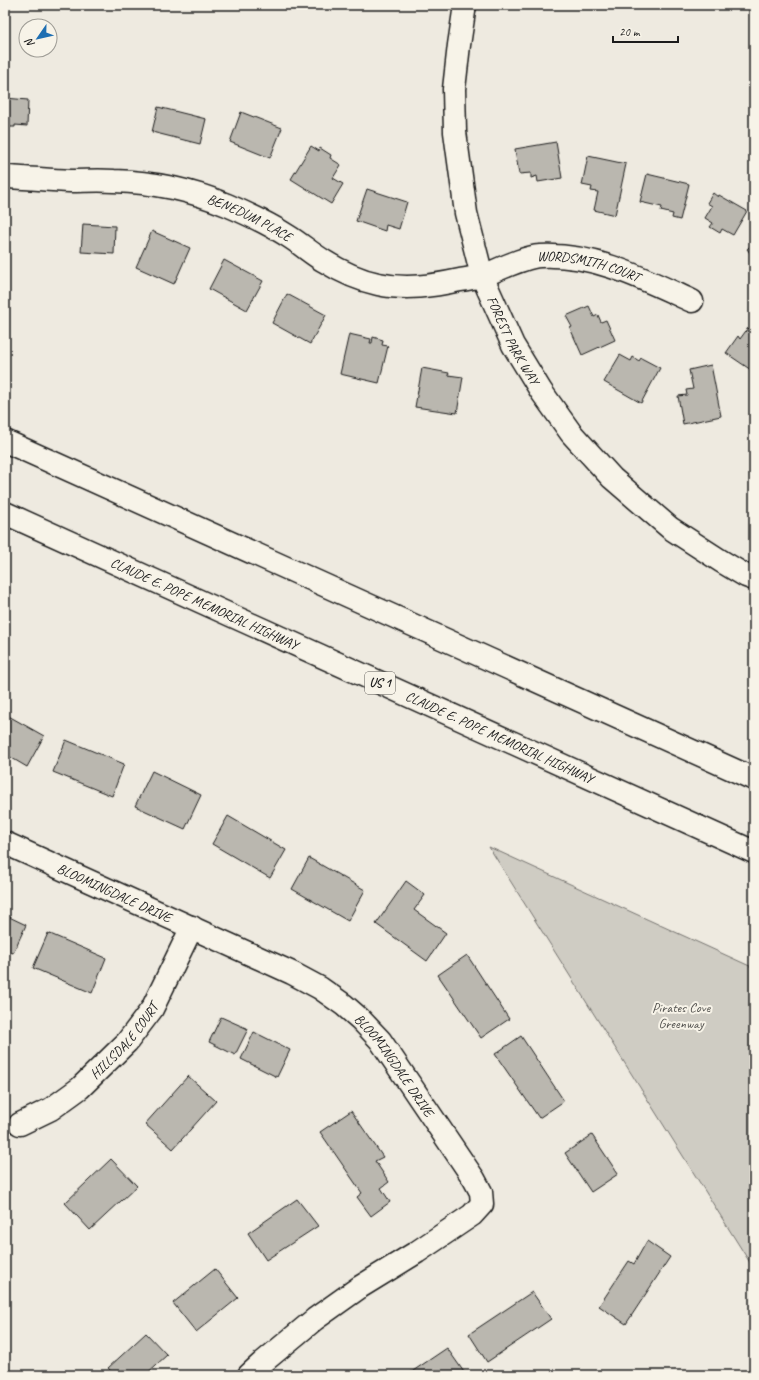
<svg xmlns="http://www.w3.org/2000/svg" width="759" height="1380" font-family="Caveat,sans-serif">
<style>
.green{fill:#cfccc3;stroke:#767470}
.building{fill:#bab7af;stroke:#1c1c1c}
.lines{fill:none;stroke-linecap:round;stroke-linejoin:round}
.minor-casing{stroke:#1c1c1c;stroke-width:25}
.highway-casing{stroke:#1c1c1c;stroke-width:25}
.minor{stroke:#f7f3e8;stroke-width:22}
.highway{stroke:#f7f3e8;stroke-width:22}
.labels{text-anchor:middle;dominant-baseline:central;stroke-width:4;stroke-linejoin:round;paint-order:stroke}
.shield{fill:#f7f3e8;stroke:#5e5c59;stroke-width:1}
.shield-label{font-size:13px;font-weight:bold;fill:#1c1c1c}
.street-label{font-size:14px;fill:#1c1c1c;stroke:#f7f3e8}
.park-label{font-size:14px;fill:#52514e;stroke:#f7f3e8}
</style>
<rect width="100%" height="100%" fill="#eeeae0"/>
<filter id="ink" filterUnits="userSpaceOnUse"><feTurbulence type="fractalNoise" baseFrequency=".025" numOctaves="2"/><feDisplacementMap in="SourceGraphic" scale="8" xChannelSelector="R" yChannelSelector="G"/><feConvolveMatrix kernelMatrix="1 2 1 2 8 2 1 2 1" color-interpolation-filters="sRGB"/></filter>
<g filter="url(#ink)">
<polygon class="green" points="489,847 754,968 754,1269"/>
<g class="building">
<polygon points="5,98 28,100 27,126 15,125 15,127 5,127"/>
<polygon points="158,107 206,119 200,144 152,132"/>
<polygon points="241,112 282,128 270,158 230,142"/>
<polygon points="556,142 562,178 538,182 537,176 531,178 531,173 519,174 515,149"/>
<polygon points="311,146 319,151 320,148 331,155 330,158 341,165 333,178 343,184 331,204 291,179"/>
<polygon points="588,156 626,164 615,215 594,210 598,192 591,191 592,187 582,185"/>
<polygon points="647,174 689,184 680,220 672,218 673,214 661,211 662,207 640,202"/>
<polygon points="367,189 407,202 399,229 386,225 385,231 356,221"/>
<polygon points="713,193 718,197 719,195 747,211 733,235 722,229 720,233 710,227 713,223 705,218 712,206 707,203"/>
<polygon points="83,224 115,226 114,254 81,252"/>
<polygon points="152,231 190,248 174,284 136,267"/>
<polygon points="754,243 754,258 747,249"/>
<polygon points="224,260 263,281 247,310 209,289"/>
<polygon points="287,294 326,315 310,344 272,323"/>
<polygon points="589,306 594,317 598,315 601,322 606,320 615,340 582,355 570,328 572,327 566,316"/>
<polygon points="754,326 754,372 726,353 738,336 740,339 748,328 751,331"/>
<polygon points="349,334 371,339 370,343 372,343 373,337 383,340 382,345 388,346 379,383 340,374"/>
<polygon points="620,355 631,361 633,357 639,361 641,358 660,368 641,403 604,382"/>
<polygon points="711,365 721,416 683,424 678,396 687,395 686,390 693,389 689,370"/>
<polygon points="422,368 449,373 448,375 463,377 457,413 415,407"/>
<polygon points="5,714 44,736 27,767 5,754"/>
<polygon points="66,740 124,764 112,796 53,772"/>
<polygon points="152,771 201,795 185,829 135,806"/>
<polygon points="228,816 286,850 270,878 212,844"/>
<polygon points="309,858 365,890 348,921 292,889"/>
<polygon points="406,881 425,895 414,910 446,933 427,961 376,924"/>
<polygon points="5,915 26,925 13,953 5,950"/>
<polygon points="48,933 106,958 92,993 33,968"/>
<polygon points="467,955 509,1019 481,1038 438,975"/>
<polygon points="221,1017 248,1029 235,1055 209,1042"/>
<polygon points="254,1032 290,1050 277,1077 241,1059"/>
<polygon points="521,1036 564,1101 539,1118 495,1054"/>
<polygon points="188,1076 216,1101 173,1149 145,1124"/>
<polygon points="351,1111 383,1157 375,1161 389,1182 381,1188 390,1202 371,1216 357,1197 362,1193 320,1132"/>
<polygon points="592,1135 618,1174 591,1192 565,1153"/>
<polygon points="111,1159 137,1186 90,1230 65,1203"/>
<polygon points="297,1199 318,1226 266,1260 248,1233"/>
<polygon points="647,1241 670,1257 626,1324 599,1306 629,1261 634,1264"/>
<polygon points="215,1269 238,1298 196,1332 173,1303"/>
<polygon points="532,1292 551,1319 487,1362 469,1334"/>
<polygon points="146,1333 167,1355 145,1375 115,1375 108,1368"/>
<polygon points="447,1348 466,1375 407,1375"/>
</g>
<g class="lines">
<g class="minor-casing">
<g id="minor">
<path id="s1" d="M465 5 459 45 454 89 455 132 466 213 482 276 513 345 541 391 571 433 612 478 670 528 721 561 746 576 754 579"/>
<path id="s2" d="M5 177C27 178 49 180 70 181 85 181 99 180 114 181 153 182 191 190 227 205 248 214 269 224 288 236 301 244 312 254 324 261 340 271 359 280 378 284 406 290 432 286 460 280 468 279 477 277 485 275 500 269 524 257 540 256 594 253 644 279 692 301"/>
<path id="s3" d="M5 843 292 973 320 988 344 1005 360 1019 380 1040 474 1179 481 1192 482 1204 472 1215 417 1252 360 1287 315 1319 262 1363 249 1375"/>
<path id="s4" d="M20 1124 51 1109 80 1088 127 1042 152 1009 192 927"/>
</g>
</g>
<g class="highway-casing">
<g id="highway">
<polyline points="5,441 754,779"/>
<path id="s5" d="M5 513 754 852"/>
</g>
</g>
<use href="#minor" class="minor"/>
<use href="#highway" class="highway"/>
</g>
</g>
<g class="labels">
<rect class="shield" x="365" y="672" width="30" height="22" rx="3"/>
<g class="shield-label">
<text x="380" y="683">US 1</text>
</g>
<g class="street-label">
<text stroke="none"><textPath href="#s2" startOffset="251">BENEDUM PLACE</textPath></text>
<text stroke="none"><textPath href="#s2" startOffset="613">WORDSMITH COURT</textPath></text>
<text stroke="none"><textPath href="#s1" startOffset="346">FOREST PARK WAY</textPath></text>
<text stroke="none"><textPath href="#s5" startOffset="219">CLAUDE E. POPE MEMORIAL HIGHWAY</textPath></text>
<text stroke="none"><textPath href="#s5" startOffset="543">CLAUDE E. POPE MEMORIAL HIGHWAY</textPath></text>
<text stroke="none"><textPath href="#s3" startOffset="120">BLOOMINGDALE DRIVE</textPath></text>
<text stroke="none"><textPath href="#s4" startOffset="135">HILLSDALE COURT</textPath></text>
<text stroke="none"><textPath href="#s3" startOffset="455">BLOOMINGDALE DRIVE</textPath></text>
</g>
<g class="park-label">
<text x="681" y="1007">Pirates Cove<tspan x="681" dy="16">Greenway</tspan></text>
</g>
</g>
<rect width="759" height="1380" fill="none" stroke="#f7f3e8" stroke-width="20"/>
<rect x="10" y="10" width="739" height="1360" fill="none" stroke="#1c1c1c" stroke-width="1.5" filter="url(#ink)"/>
<g transform="translate(38 38) rotate(236)"><circle r="19" fill="#f7f3e8" stroke="#9f9d96"/>
<path d="M0-3L7 15L0 10L-7 15Z" fill="#1f6fb2"/>
<text y="-6" font-size="11" font-weight="bold" text-anchor="middle" fill="#1c1c1c">N</text>
</g>
<path d="M613 36v6h65v-6" fill="none" stroke="#1c1c1c" stroke-width="2"/>
<text x="619" y="36" font-size="12" fill="#1c1c1c" stroke="#f7f3e8" stroke-width="3" paint-order="stroke">20 m</text>
</svg>
